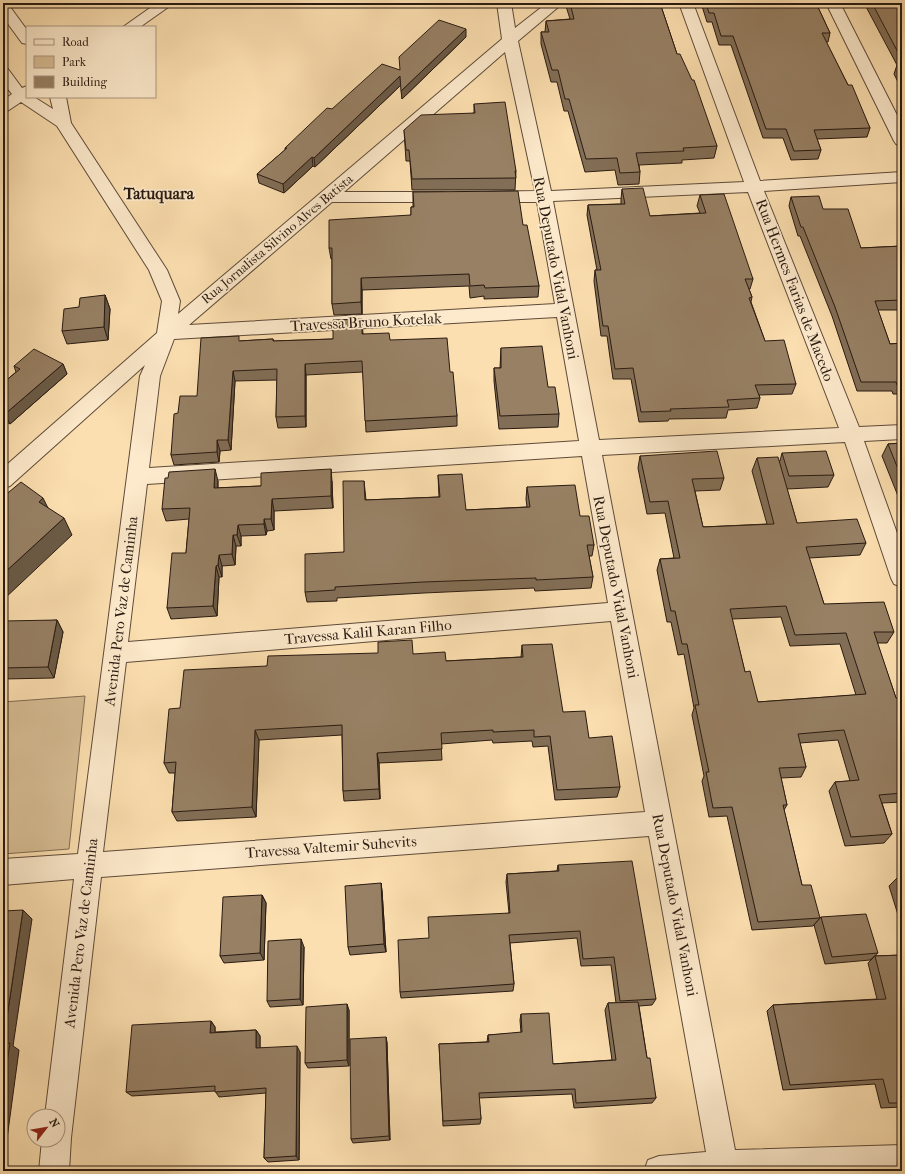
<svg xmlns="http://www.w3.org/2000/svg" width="905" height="1174" font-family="'IM FELL French Canon',serif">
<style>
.green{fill:#d8be95;stroke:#806c53}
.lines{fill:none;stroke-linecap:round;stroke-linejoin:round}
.minor-casing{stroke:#5e4b39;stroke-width:2}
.minor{fill:#fdeacc;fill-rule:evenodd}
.wall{fill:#826e56;stroke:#291a11;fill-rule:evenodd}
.shaded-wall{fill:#6a5a46;stroke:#291a11}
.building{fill:#978064;stroke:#291a11;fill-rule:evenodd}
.labels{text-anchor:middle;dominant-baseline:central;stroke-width:3.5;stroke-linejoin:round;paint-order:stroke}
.far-street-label{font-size:13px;fill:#291a11;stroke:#fdeacc}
.street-label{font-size:15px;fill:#291a11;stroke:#fdeacc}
.far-district-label{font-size:16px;font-weight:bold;fill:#291a11;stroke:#fdeacc}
</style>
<rect width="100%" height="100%" fill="#fcdfb0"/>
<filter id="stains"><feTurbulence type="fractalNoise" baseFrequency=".005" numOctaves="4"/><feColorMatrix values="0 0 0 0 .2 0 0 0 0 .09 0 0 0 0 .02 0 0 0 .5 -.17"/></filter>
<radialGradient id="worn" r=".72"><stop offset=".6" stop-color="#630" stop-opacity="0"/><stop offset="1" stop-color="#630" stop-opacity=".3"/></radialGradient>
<polygon class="green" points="85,696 69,849 3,854 3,702"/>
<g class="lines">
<g class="minor-casing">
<g id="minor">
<polygon points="3,3 8,4 27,30 27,44 22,43 3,17"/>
<polygon points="157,3 174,3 140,27 123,27"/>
<path d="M497 3H511L515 28 547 3H563L518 41 551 191 744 182 679 3H693L760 181 902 172V182L764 191 859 427 902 425V439L864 441 902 547V587L894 584 891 578 845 442 602 455 735 1150 902 1145V1171H644L648 1160 659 1156 706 1152 649 836 101 877 71 1138 69 1171H39L42 1140H58V1116H45L74 879 3 885V859L78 854 140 376 145 365 10 486 3 488V468L157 333 162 301 149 270 57 126 21 102 9 110 3 112V100L12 94 3 83V67L8 69 22 88 27 86V97H34L53 109 50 97H66L71 123 167 270 180 301 178 314 502 39ZM505 52 535 191 489 192 483 193 481 197 483 201 489 202H537L555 304 189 325 332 202H442L448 201 450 197 448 193 442 192H344ZM748 192 839 428 599 440 553 201ZM557 317 579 441 149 468 160 376 174 339ZM582 456 608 603 128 642 147 484ZM611 621 645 812 103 852 126 662Z"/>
<polygon points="826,3 840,3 902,125 902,146 896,144 894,141"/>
</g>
</g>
<use href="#minor" class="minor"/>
</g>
<g class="wall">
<polygon points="565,3 660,3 677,54 717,146 714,158 682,160 682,163 639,165 640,172 639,184 618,185 615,170 585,172 568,111 564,111 557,82 551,82 541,44 541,32 545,32 546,21 570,19"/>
<polygon points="701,3 816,3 830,33 828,42 826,42 870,128 867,137 817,139 821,150 818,159 791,160 783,138 763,138 731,45 719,45 712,22 707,22"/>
<polygon points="864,3 897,3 902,13 902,90 894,74 897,65"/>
<polygon points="466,37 402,99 401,85 315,167 313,166 284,193 259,183 257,174 285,150 285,148 332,109 400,70"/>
<polygon points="474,104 516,171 515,190 412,190 410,161 406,161 404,130 474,113"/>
<polygon points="622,189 650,216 700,213 697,206 700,195 753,279 750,289 749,289 752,297 751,302 765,341 796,384 792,394 759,395 760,398 757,408 728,410 726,418 669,419 668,421 639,422 631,379 613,379 607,336 601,336 594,281 595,270 597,270 587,215 588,205 621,204 621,199"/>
<polygon points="413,192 523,225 539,286 538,297 484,299 484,296 470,298 469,286 362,290 362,314 334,315 332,304 332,259 331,259 329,248 411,215 411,207 413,207"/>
<polygon points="791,197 823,209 861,248 902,246 902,310 878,310 890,344 902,343 902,394 893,394 892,391 857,391 832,316 800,236 798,236 789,206"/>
<polygon points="105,295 110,309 108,340 67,344 62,331 79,307"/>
<polygon points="362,319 363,334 390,340 450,372 457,416 457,426 366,432 363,372 306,375 306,427 278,428 276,417 277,380 235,381 231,450 220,451 219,462 174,465 171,455 178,413 197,396 240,341 273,339 274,341 333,339"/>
<polygon points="501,348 548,387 559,414 558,427 499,429 494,381 494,368 500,368"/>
<polygon points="63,364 67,374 10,424 3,420 3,383 16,372 14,366"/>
<polygon points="902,443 902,519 899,512 902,506 882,456 888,444"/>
<path d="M782 453 834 475 828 487 787 489 797 523 866 543 860 555 809 558 824 604 894 632 887 643H877L896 698 902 697V802L882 803 892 834 884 843 845 846 829 791 835 782 850 781 838 740 800 743 806 767 801 777 781 778 787 805 784 810 802 885 820 918 813 926 752 930 727 816 709 817 702 781 704 776 692 715 694 708 684 654 678 655 671 622H667L657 570 660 559 674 558 665 513 647 514 638 468 640 456 724 478 720 490 695 491 703 527 767 524 752 471 757 458 780 461ZM781 617 790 646 840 644 856 695 758 702 745 672 732 619Z"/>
<polygon points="438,475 466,510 527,507 526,499 527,487 580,516 594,545 592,556 589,556 593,577 591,588 535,591 534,588 424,593 337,598 337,601 307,602 305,592 344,552 364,481 366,500 439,497"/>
<polygon points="218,481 218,488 261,486 332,481 333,508 274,511 274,530 267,531 266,535 241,536 241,546 236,546 235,565 222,566 222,577 219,577 217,616 171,619 167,608 186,553 189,519 166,521 162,509"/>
<polygon points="57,620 63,632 54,678 3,679 3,625"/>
<polygon points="522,645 563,712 589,738 620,787 617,797 555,800 548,746 533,747 532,741 493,743 492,740 441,744 442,760 379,763 380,799 344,801 343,791 342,735 259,740 256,817 177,821 172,812 175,773 169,773 164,763 180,708 267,666 413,654 446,661 521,657"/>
<polygon points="902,842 902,859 898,846"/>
<polygon points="558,865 656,999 652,1005 639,1006 647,1058 656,1098 652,1103 574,1108 572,1094 479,1098 481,1119 480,1124 443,1126 439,1044 487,1042 488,1035 521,1033 520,1020 521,1014 553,1064 612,1060 605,1010 608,1003 616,1003 611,965 581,966 577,938 510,943 514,984 513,991 401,998 400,992 429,938 509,913 506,882 507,874 557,871"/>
<polygon points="902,877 902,918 899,918 889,886 897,878"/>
<polygon points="381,883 382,891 386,952 350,955 348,947"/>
<polygon points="262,895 266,903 264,960 224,963 220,956"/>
<polygon points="821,917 878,953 870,960 825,964 814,925"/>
<polygon points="304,947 303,1005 270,1007 267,1001"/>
<polygon points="902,955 902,1107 881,1108 875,1084 783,1090 767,1011 773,1005 877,999 868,963 875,956"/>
<polygon points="349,1010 349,1066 308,1068 305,1063"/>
<polygon points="211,1021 215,1027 215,1032 256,1030 260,1036 260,1048 300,1052 299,1160 268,1162 264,1158 266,1093 219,1097 215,1091 132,1096 126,1092"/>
<polygon points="386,1037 387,1043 390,1140 353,1143 351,1139"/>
</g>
<g class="shaded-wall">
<polygon points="466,29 466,37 402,99 401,91"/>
<polygon points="400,76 401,85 315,167 314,158"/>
<polygon points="312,157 313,166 284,193 283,184"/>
<polygon points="361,278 362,290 362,314 361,302"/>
<polygon points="105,295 110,309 108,340 104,327"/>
<polygon points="63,364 67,374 10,424 5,414"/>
<polygon points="305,364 306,375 306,427 305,416"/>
<polygon points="233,371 235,381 231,450 228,440"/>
<polygon points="217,440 220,451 219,462 217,452"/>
<polygon points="215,469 218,481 217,500 214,488"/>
<polygon points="331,469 332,481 333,508 331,496"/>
<polygon points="43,498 52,516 39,502"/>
<polygon points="272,499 274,511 274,530 271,519"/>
<polygon points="64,518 72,535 3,600 3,574"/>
<polygon points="264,519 267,531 266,535 264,524"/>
<polygon points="238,525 241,536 241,546 237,535"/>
<polygon points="233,535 236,546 235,565 232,554"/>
<polygon points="219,555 222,566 222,577 218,565"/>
<polygon points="216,566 219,577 217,616 213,606"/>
<polygon points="57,620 63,632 54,678 48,667"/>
<polygon points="255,730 259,740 256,817 252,807"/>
<polygon points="377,753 379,763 380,799 379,789"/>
<polygon points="381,883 382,891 386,952 384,944"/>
<polygon points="262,895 266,903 264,960 260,953"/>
<polygon points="23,910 32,919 13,1046 19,1050 4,1161 3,1161 3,1044"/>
<polygon points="301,939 304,947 303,1005 300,999"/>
<polygon points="347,1004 349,1010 349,1066 347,1060"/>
<polygon points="211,1021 215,1027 215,1039 210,1033"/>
<polygon points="256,1030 260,1036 260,1054 256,1048"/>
<polygon points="386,1037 387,1043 390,1140 389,1136"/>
<polygon points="297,1046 300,1052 299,1160 296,1156"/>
</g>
<g class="building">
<polygon points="570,3 660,3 677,54 680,54 692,80 694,80 717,146 683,148 684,151 636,153 640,172 620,173 617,158 586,159 569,99 565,99 558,70 552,70 541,32 549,32 546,21 574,19"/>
<polygon points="706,3 816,3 830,33 822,33 848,85 852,85 870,128 814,130 821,150 794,151 786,129 766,129 733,36 721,36 714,13 709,13"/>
<polygon points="872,3 897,3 902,13 902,60"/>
<polygon points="439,20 466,29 401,91 400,76 314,158 312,157 283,184 257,174 287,148 285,148 327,108 332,109 382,64 400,70 399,57"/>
<polygon points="897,65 902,65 902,75"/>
<polygon points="505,102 516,171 515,171 516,178 412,179 409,150 406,150 404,130 421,115 475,113 474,104"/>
<polygon points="643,188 650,216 706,213 700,195 724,194 753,279 745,279 752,297 749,298 765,341 784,340 796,384 755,385 760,398 727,400 729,407 670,409 671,411 641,412 633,368 615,369 608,326 603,326 595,270 601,270 588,205 625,204 622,189"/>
<polygon points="518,191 523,225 527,225 539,286 485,288 484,285 470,286 469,274 361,278 361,302 332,304 332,248 329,248 329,220 411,215 411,207 414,207 413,192"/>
<polygon points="819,196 823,209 848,209 861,248 902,246 902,300 875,301 890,344 902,343 902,385 897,385 896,382 861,382 835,307 803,227 801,227 791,197"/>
<polygon points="105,295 104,327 62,331 64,309 79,307 80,298"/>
<polygon points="362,319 362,334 389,333 390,340 447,338 450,372 453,372 457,416 365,421 362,361 305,364 305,416 276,417 277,369 233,371 228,440 217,440 217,452 171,455 174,414 178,413 180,396 197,396 201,338 239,336 239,341 273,339 273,341 333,339 333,320"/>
<polygon points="542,346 548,387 555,387 559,414 500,416 494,368 501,368 501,348"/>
<polygon points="34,349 63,364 5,414 3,413 3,383 20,369 14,366"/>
<polygon points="902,443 902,479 888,444"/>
<path d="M717 451 724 478 692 479 703 527 774 524 757 458 778 457 797 523 857 519 866 543 806 547 824 604 884 602 894 632H874L896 698 902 697V793L879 795 892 834 851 837 835 782 859 780 844 730 798 734 806 767 779 768 787 805H783L802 885H811L820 918 758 922 732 807 713 808 706 772H709L695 705H699L687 644H682L675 611H671L660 559 680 558 668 501 650 502 640 456ZM786 606 795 635 846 633 866 694 758 702 750 671 745 672 730 609Z"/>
<polygon points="826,451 834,475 789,476 782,453"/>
<polygon points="215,469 214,488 261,486 261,473 331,469 331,496 272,499 271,519 264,519 264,524 238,525 237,535 233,535 232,554 219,555 218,565 216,566 213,606 167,608 172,553 186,553 190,508 162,509 165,478 168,478 169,472"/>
<polygon points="462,474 466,510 530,507 527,487 575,485 580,516 589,516 594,545 587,545 593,577 536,580 536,578 423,582 335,587 335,590 305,592 305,554 344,552 343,481 364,481 365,500 440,497 438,475"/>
<polygon points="21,482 43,498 39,502 64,518 3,574 3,497"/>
<polygon points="57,620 48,667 3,668 3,625 4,621"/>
<polygon points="412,640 413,654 445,652 446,661 523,657 522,645 552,644 563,712 585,711 589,738 612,736 620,787 557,790 550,736 534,737 534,730 493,732 493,730 441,733 442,749 377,753 379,789 343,791 342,725 255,730 252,807 172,812 176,762 164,763 169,709 180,708 184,670 267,666 268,656 378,653 378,642"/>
<polygon points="632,861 656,999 620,1001 614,957 583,959 580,931 509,935 514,984 400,992 398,940 429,938 428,917 510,913 507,874 559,871 558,865"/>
<polygon points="902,877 902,893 897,878"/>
<polygon points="381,883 384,944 348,947 345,886"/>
<polygon points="262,895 260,953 220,956 223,897"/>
<polygon points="23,910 3,1044 3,911"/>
<polygon points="866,914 878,953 832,957 821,917"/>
<polygon points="301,939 300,999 267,1001 268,941"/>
<polygon points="902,955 902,1103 889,1103 883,1079 790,1085 773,1005 886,999 875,956"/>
<polygon points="638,1002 647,1058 650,1058 656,1098 576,1103 575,1089 479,1093 481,1119 443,1121 439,1044 489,1042 488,1035 522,1032 521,1014 549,1013 553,1064 616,1060 608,1003"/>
<polygon points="347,1004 347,1060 305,1063 306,1007"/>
<polygon points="211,1021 210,1033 256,1030 256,1048 297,1046 296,1156 264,1158 266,1088 215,1092 215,1086 126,1092 132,1025"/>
<polygon points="386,1037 389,1136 351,1139 350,1039"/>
<polygon points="10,1043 3,1090 3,1044"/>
</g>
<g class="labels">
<g class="far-street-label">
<text transform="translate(277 239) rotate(-40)">Rua Jornalista Silvino Alves Batista</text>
</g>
<g class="street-label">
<text transform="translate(556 268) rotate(79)">Rua Deputado Vidal Vanhoni</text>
<text transform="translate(795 290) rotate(69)">Rua Hermes Farias de Macedo</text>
<text transform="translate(366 322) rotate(-3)">Travessa Bruno Kotelak</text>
<text transform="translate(616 587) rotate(79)">Rua Deputado Vidal Vanhoni</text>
<text transform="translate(121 611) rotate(-83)">Avenida Pero Vaz de Caminha</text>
<text transform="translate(368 632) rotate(-5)">Travessa Kalil Karan Filho</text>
<text transform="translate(331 847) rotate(-4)">Travessa Valtemir Suhevits</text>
<text transform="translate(675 905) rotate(79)">Rua Deputado Vidal Vanhoni</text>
<text transform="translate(81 933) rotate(-83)">Avenida Pero Vaz de Caminha</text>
</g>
<g class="far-district-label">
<text x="159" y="193">Tatuquara</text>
</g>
</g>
<rect width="905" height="1174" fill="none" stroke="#fcdfb0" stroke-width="16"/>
<rect x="4" y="4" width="897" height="1166" fill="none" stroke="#291a11" stroke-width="2"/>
<rect x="8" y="8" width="889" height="1158" fill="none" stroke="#291a11"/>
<rect x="26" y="26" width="130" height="72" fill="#fdeacc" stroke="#a89781"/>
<rect x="34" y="39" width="20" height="6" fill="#fdeacc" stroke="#a89781"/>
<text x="62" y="46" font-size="12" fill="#291a11">Road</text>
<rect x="34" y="56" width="20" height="12" fill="#d8be95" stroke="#a89781"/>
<text x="62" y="66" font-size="12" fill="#291a11">Park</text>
<rect x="34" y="76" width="20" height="12" fill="#978064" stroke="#a89781"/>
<text x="62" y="86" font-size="12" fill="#291a11">Building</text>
<g transform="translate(46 1128) rotate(59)"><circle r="19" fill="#fdeacc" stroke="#a89781"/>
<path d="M0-3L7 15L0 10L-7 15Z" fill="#8f2418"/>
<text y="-6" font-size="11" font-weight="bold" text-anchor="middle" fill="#291a11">N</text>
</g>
<rect width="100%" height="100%" filter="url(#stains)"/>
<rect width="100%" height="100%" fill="url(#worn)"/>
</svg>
